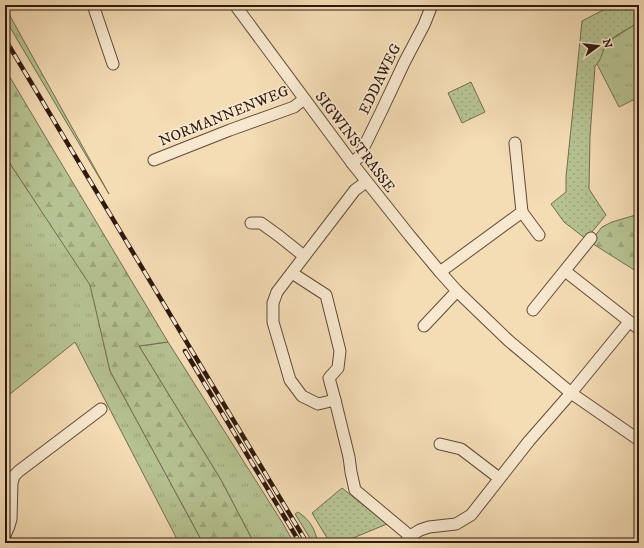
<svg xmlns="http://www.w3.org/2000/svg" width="644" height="548" font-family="'IM FELL DW Pica',serif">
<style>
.grass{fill:url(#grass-tufts);stroke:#726e50}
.forest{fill:url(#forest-firs);stroke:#726e50}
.park{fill:url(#park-dots);stroke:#726e50}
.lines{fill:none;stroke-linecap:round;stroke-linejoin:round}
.minor-casing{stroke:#604a38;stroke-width:13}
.minor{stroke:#f8e8cf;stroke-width:11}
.rail-casing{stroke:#2f1a0f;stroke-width:4.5}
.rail{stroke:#f8e8cf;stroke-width:3;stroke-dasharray:9;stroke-linecap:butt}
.labels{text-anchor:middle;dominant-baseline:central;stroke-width:3.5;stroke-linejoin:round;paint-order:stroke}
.street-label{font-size:15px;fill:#2f1a0f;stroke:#f8e8cf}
</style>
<defs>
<pattern id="grass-tufts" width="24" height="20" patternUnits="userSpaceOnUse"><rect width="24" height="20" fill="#b6c291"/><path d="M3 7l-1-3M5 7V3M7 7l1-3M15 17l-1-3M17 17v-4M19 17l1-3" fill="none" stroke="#9da67c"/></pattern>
<pattern id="forest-firs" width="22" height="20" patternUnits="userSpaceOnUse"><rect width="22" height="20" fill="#b6c291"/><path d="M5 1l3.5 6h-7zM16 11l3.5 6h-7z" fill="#9da67c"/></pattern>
<pattern id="park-dots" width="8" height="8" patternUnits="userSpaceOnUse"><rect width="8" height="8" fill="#b6c291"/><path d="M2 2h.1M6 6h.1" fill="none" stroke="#9da67c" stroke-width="1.8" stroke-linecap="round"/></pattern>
</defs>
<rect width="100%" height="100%" fill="#f4dcb5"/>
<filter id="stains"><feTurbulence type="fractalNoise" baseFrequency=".005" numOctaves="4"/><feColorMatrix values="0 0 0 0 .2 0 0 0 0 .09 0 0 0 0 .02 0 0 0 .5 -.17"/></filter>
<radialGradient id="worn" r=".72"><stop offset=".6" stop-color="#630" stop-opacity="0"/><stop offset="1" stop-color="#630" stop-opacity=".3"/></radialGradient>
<g class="grass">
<polygon points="5,7 109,194 5,19"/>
<polygon points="639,22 639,106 633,100 619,107 597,64 603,50 609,41"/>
<polygon points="5,156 91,285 110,371 203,543 179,543 75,342 5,398"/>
<polygon points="168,342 282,522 294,543 254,543 221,480 139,346"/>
<path d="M298 512C310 520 315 529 318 543H313L295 514Z"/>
</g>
<g class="forest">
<polygon points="5,69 168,342 139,346 221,480 254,543 203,543 110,371 90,285 5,156"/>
<polygon points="639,214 639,273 590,242 602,227 612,222"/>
</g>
<g class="park">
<path d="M615 5H639V22C631 27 616 35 609 41 602 48 602 61 595 66L590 137 589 189 606 215 586 239 564 222 551 204 566 192V177L582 21 603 10Z"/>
<polygon points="471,82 485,112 462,123 448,93"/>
<polygon points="342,488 387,524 341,543 330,543 312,513"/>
</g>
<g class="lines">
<g class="minor-casing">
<g id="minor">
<polyline points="93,5 113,64"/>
<polyline points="235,5 352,163 410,236 440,272 457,291 484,317 509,341 571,393 639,440"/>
<polyline points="154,160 230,130 294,107 304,99"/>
<polyline points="352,163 359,157 381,112 405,61 424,25 432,5"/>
<polyline points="366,182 355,190 277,292 273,303 273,322 290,380 302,396 318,404 335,400 349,457 351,472 355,490 410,536"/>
<polyline points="522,212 539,235"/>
<polyline points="251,223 261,223 279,236 304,256"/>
<polyline points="565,271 639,329"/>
<polyline points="440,272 522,212 515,143"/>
<polyline points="292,273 326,295 340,351 338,368 329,378 335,400"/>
<polyline points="533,310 591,238"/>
<polyline points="424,326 457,291"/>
<polyline points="440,444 461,449 499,478"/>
<polyline points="5,535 9,526 11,519 12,483 14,476 19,471 101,409"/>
<polyline points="405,543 410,536 420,530 429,527 456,524 471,515 529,441 571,393 629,322"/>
</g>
</g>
<use href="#minor" class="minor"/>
<g class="rail-casing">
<g id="rail">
<polyline points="5,39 307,543"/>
<polyline points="185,351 300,543"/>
</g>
</g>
<use href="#rail" class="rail"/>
</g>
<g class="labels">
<g class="street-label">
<text transform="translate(380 79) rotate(-64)">EDDAWEG</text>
<text transform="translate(224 116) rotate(-22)">NORMANNENWEG</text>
<text transform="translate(355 142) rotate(53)">SIGWINSTRASSE</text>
</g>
</g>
<rect width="644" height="548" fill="none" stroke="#f4dcb5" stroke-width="20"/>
<rect x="6" y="6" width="632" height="536" fill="none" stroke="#2f1a0f" stroke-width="2"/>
<rect x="10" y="10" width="624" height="528" fill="none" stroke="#2f1a0f"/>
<g transform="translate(598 46) rotate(75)" stroke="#f8e8cf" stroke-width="3" paint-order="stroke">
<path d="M0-3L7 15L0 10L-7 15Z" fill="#2f1a0f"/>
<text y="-6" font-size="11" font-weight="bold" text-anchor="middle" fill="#2f1a0f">N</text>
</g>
<rect width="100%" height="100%" filter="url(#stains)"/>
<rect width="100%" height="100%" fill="url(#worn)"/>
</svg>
